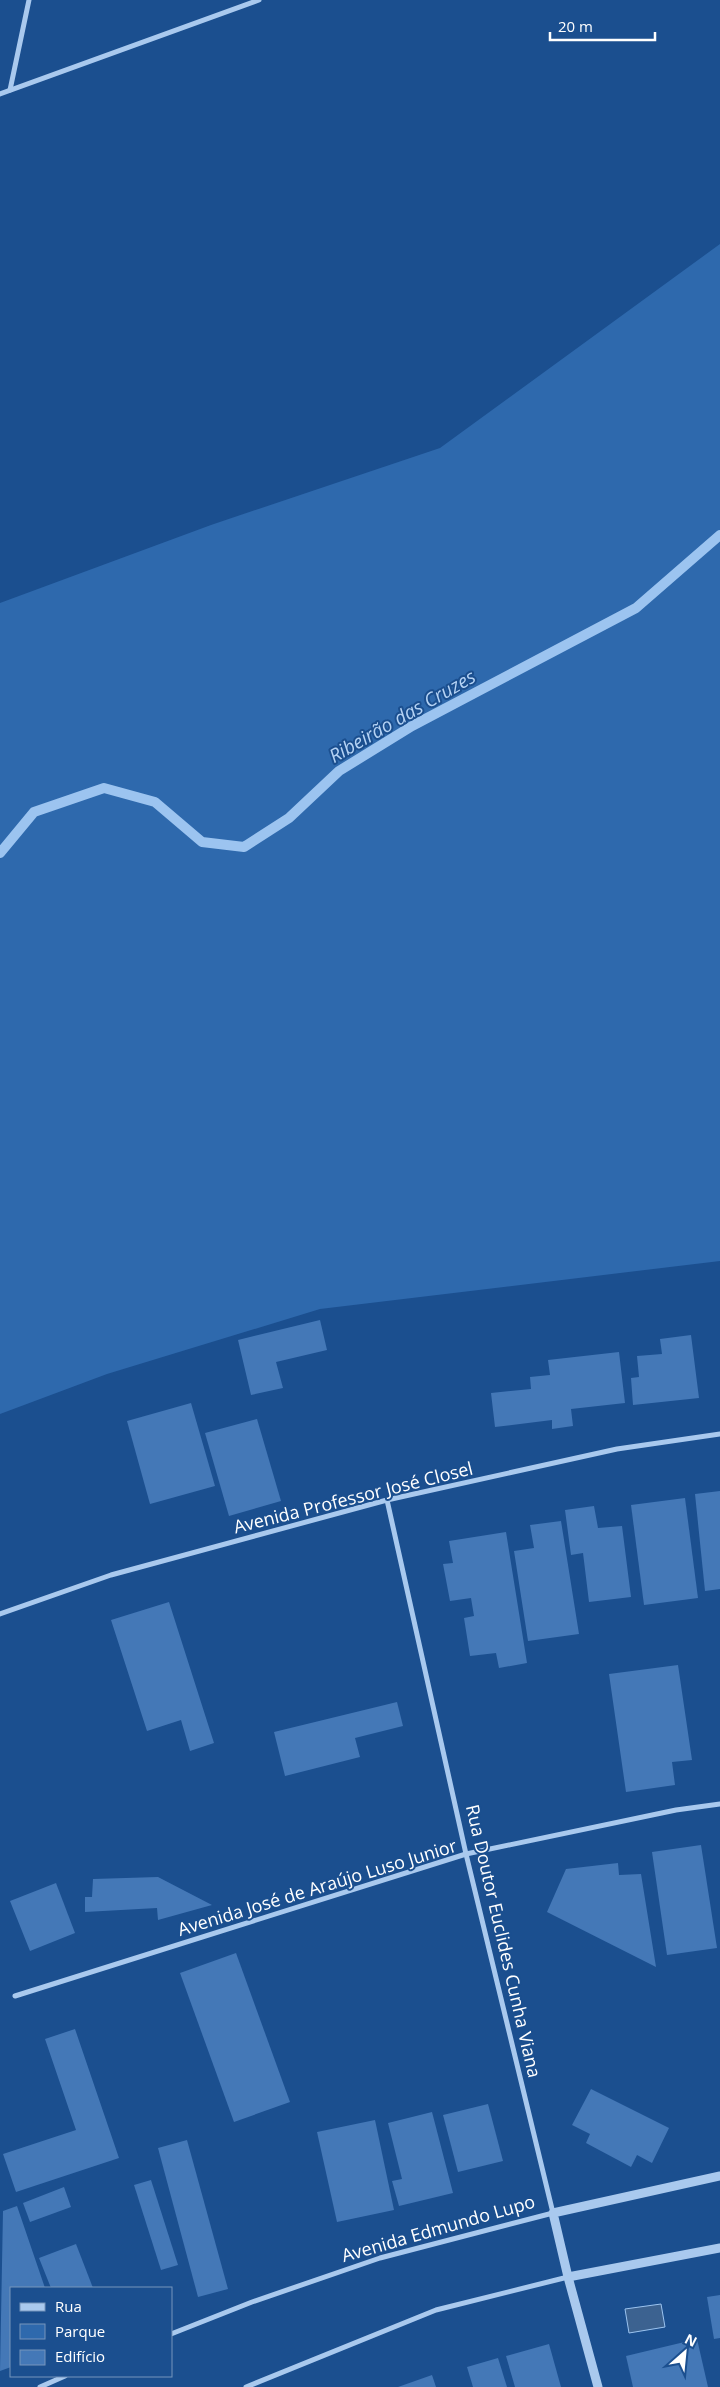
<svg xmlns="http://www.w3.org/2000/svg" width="720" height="2387" font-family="'Open Sans',sans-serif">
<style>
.green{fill:#2e69ad}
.water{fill:#3c6290;stroke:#9cc4f0}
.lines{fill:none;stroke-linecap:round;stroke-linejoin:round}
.stream{stroke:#9cc4f0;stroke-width:10}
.building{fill:#4478b7}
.minor{stroke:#a9c9ee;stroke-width:5}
.tertiary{stroke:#a9c9ee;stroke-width:9}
.labels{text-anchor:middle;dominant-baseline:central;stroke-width:4;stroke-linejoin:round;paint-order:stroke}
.street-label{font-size:18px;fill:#fff;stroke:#1b4f8f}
.water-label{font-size:19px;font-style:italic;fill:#b5d3f5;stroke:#1b4f8f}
</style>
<rect width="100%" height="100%" fill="#1b4f8f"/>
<polygon class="green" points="720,244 720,1261 320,1309 107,1374 0,1414 0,603 211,525 440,448"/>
<polygon class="water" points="661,2304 665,2327 629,2333 625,2309"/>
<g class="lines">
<polyline class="stream" points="0,853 34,812 104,788 155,802 202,842 244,847 289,818 339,771 412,726 636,608 720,535"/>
</g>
<g class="building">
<polygon points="320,1320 327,1350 276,1362 283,1388 251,1395 238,1340"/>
<polygon points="691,1335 699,1398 633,1405 631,1378 639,1377 637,1356 662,1354 660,1339"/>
<polygon points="619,1352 625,1403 571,1409 573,1426 552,1429 552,1420 495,1427 491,1393 531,1389 530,1377 550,1375 548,1360"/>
<polygon points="191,1403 215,1486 150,1504 127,1421"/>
<polygon points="257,1419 281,1501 229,1516 205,1433"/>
<polygon points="720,1491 720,1589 705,1591 695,1494"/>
<polygon points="685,1498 698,1598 644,1605 631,1505"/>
<polygon points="594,1506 598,1528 622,1526 631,1597 589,1602 583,1553 571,1555 565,1510"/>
<polygon points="561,1521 579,1634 528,1641 514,1551 534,1548 530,1525"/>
<polygon points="506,1532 527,1663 499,1668 496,1653 470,1656 464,1618 474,1616 471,1598 450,1601 443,1564 453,1563 449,1541"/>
<polygon points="169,1602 214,1743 190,1751 181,1720 147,1731 111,1620"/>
<polygon points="678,1665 692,1760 672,1762 675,1785 626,1792 609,1674"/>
<polygon points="397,1702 403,1726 355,1738 360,1757 285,1776 274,1732"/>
<polygon points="701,1845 717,1948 667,1955 652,1852"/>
<polygon points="618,1863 619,1875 641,1874 656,1967 547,1912 566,1869"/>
<polygon points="158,1877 212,1905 158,1920 157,1908 85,1912 85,1897 92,1897 93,1879"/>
<polygon points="56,1883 75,1933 30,1951 10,1901"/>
<polygon points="236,1953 290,2102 234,2122 180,1973"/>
<polygon points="75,2029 119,2158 16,2192 3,2154 76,2130 45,2039"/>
<polygon points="591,2089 669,2128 652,2163 637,2155 631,2167 586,2143 590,2134 572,2125"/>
<polygon points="488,2104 503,2161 458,2172 443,2115"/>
<polygon points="432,2112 453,2193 399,2206 392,2181 402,2179 388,2123"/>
<polygon points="375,2120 394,2210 337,2222 317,2132"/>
<polygon points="187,2140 228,2289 198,2297 158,2148"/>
<polygon points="151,2180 178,2265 161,2270 134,2185"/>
<polygon points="64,2187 71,2207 30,2222 23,2203"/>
<polygon points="17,2206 45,2288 11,2288 11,2367 0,2371 3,2211"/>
<polygon points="76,2244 93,2288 51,2288 39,2258"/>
<polygon points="720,2295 720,2338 714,2339 707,2297"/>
<polygon points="697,2339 708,2387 633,2387 626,2356"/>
<polygon points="549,2344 561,2387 515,2387 506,2356"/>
<polygon points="498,2358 507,2387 473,2387 467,2367"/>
<polygon points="432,2375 436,2387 398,2387"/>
</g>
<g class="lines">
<g class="minor">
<polyline points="10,90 29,0"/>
<polyline points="0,94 259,0"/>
<polyline points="0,1614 111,1575 387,1500 617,1449 720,1434"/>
<polyline points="15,1996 466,1854 676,1810 720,1804"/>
<polyline points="171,2334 252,2302 380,2258 553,2213 466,1854 387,1500"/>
<polyline points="40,2387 65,2376"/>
<polyline points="246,2387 436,2310 568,2277"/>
</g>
<g class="tertiary">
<polyline points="568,2277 720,2248"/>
<polyline points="598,2387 568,2277 553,2213 720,2176"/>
</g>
</g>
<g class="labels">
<g class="street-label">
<text transform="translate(353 1497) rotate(-14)">Avenida Professor José Closel</text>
<text transform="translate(317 1887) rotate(-17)">Avenida José de Araújo Luso Junior</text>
<text transform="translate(504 1941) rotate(77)">Rua Doutor Euclides Cunha Viana</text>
<text transform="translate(438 2228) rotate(-16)">Avenida Edmundo Lupo</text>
</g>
<g class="water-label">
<text transform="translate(402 716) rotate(-30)">Ribeirão das Cruzes</text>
</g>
</g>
<rect x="10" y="2287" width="162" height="90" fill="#1b4f8f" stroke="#7695bc"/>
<rect x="20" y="2303" width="25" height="8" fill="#a9c9ee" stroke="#7695bc"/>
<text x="55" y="2312" font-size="15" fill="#ffffff">Rua</text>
<rect x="20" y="2324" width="25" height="15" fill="#2e69ad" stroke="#7695bc"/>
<text x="55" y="2337" font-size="15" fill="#ffffff">Parque</text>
<rect x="20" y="2350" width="25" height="15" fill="#4478b7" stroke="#7695bc"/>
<text x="55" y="2362" font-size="15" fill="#ffffff">Edifício</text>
<g transform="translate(685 2352) rotate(27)" stroke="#1b4f8f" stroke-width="4" paint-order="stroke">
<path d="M0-4L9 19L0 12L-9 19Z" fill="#ffffff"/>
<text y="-8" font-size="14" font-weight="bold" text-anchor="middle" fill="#ffffff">N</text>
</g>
<path d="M550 32v8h105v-8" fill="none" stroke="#ffffff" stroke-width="2.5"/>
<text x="558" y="32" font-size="15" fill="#ffffff" stroke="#1b4f8f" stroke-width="4" paint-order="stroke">20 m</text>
</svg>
